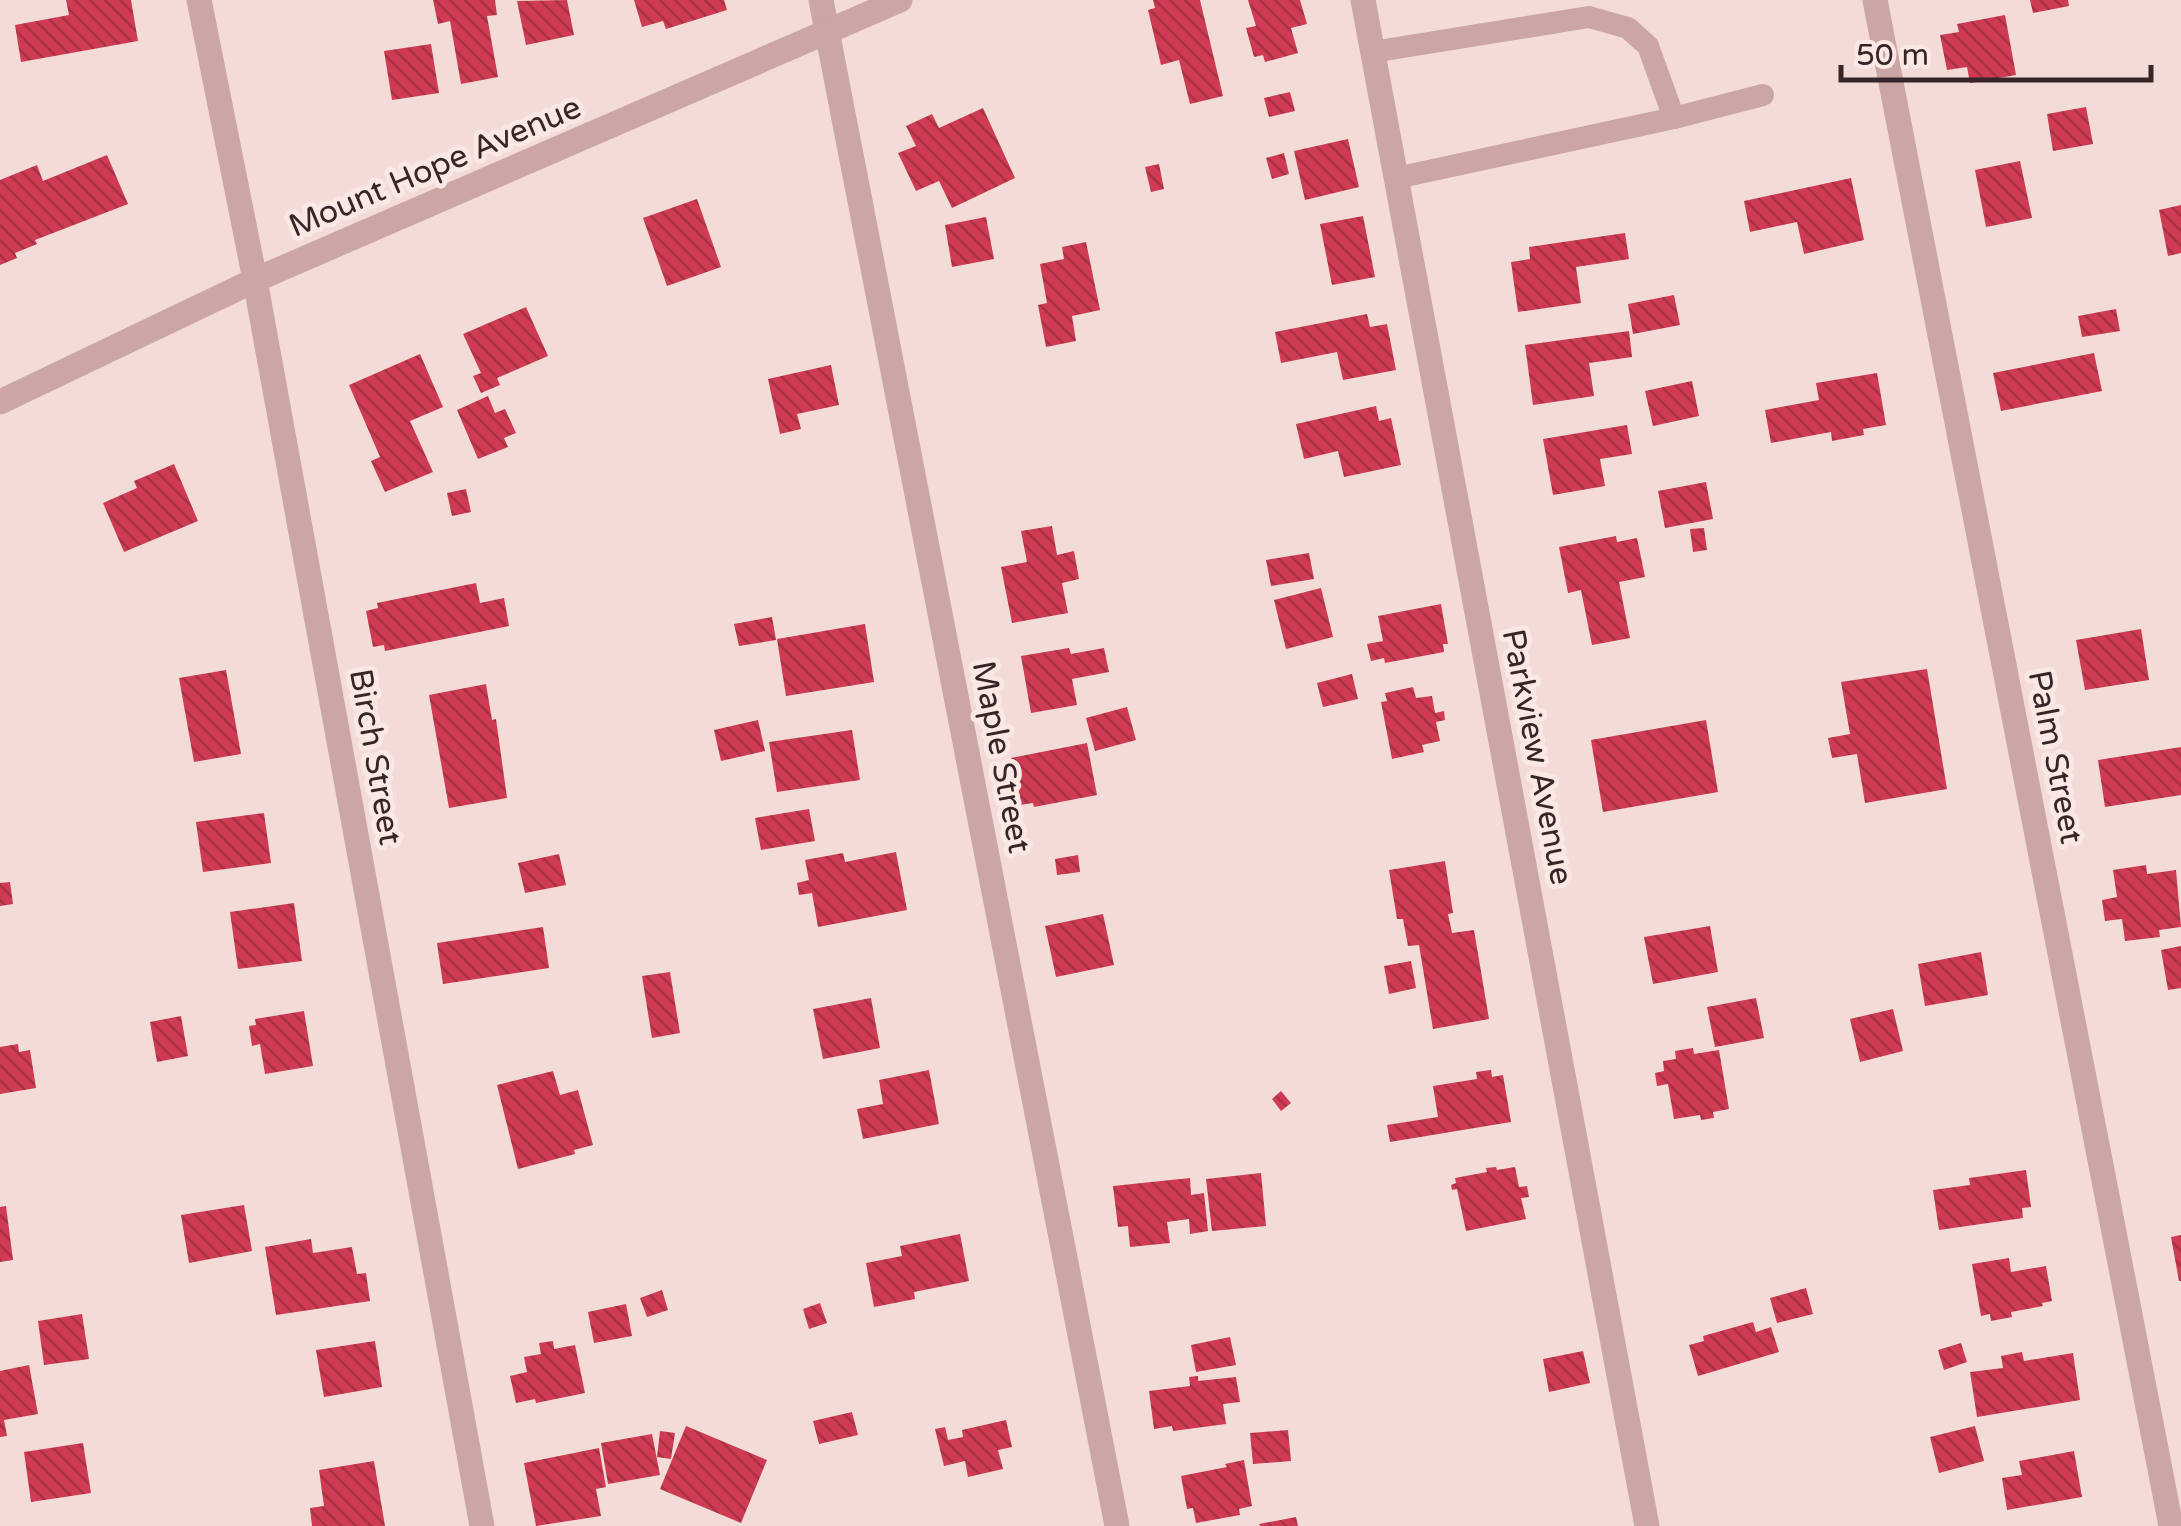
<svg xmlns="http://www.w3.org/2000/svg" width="2181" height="1526" font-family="'Varela Round',sans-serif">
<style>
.building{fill:url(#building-back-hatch)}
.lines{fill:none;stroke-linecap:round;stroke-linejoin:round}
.service{stroke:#cba6a4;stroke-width:22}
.minor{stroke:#cba6a4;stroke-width:25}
.tertiary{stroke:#cba6a4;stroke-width:25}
.labels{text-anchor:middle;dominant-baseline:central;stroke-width:10;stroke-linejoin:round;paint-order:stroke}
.street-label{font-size:32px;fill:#362627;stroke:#fae8e5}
</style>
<defs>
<pattern id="building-back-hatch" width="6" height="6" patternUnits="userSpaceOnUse" patternTransform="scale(2.5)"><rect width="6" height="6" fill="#ce3b52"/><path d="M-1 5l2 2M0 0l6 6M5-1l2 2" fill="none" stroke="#a83144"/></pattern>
</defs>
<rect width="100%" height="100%" fill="#f3dcd8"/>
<g class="building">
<polygon points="66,0 131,0 138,41 21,62 15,25 69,15"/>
<polygon points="433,0 495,0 497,15 487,16 498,77 461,84 450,21 438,24"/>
<polygon points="567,0 574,35 526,45 517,1"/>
<polygon points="634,0 724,0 727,10 666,29 663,21 642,27"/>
<polygon points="1153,0 1200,0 1223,96 1190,104 1179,60 1161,65 1148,10 1155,8"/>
<polygon points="1248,0 1300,0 1307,24 1291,28 1298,53 1265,62 1263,55 1254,57 1246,28 1256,26"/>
<polygon points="2030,0 2068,0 2069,6 2033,13"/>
<polygon points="2005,15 2016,75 1970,83 1967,67 1947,70 1940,35 1959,32 1957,24"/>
<polygon points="431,44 439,93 392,100 384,51"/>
<polygon points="1290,92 1295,111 1269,117 1264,98"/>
<polygon points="2086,107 2093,144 2053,151 2047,114"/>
<polygon points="983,108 1015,178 952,208 939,181 916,191 898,153 916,146 906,126 932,114 939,128"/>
<polygon points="1348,139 1359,187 1305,200 1294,151"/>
<polygon points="1284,153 1289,174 1272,179 1266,158"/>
<polygon points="107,155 128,204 35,240 37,244 15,253 17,258 0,265 0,180 37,165 43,181"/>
<polygon points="2020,161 2032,218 1986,227 1975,170"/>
<polygon points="1159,164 1164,189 1151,192 1145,167"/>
<polygon points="1851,178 1864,240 1804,254 1797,222 1750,232 1744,201"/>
<polygon points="697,199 721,267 667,286 643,218"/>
<polygon points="2181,205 2181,253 2168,256 2159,210"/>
<polygon points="1363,216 1375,277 1332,285 1320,224"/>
<polygon points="986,217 994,259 952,267 945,225"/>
<polygon points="1625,233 1629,259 1576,267 1581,303 1518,312 1511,262 1530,259 1529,247"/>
<polygon points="1086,242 1100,310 1072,316 1076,341 1046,347 1038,305 1047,303 1040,264 1064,259 1062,247"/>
<polygon points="1674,295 1680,325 1633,334 1628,304"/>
<polygon points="526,307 548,356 497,378 500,385 481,393 473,376 481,373 463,334"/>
<polygon points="2116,309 2120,331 2082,337 2078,316"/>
<polygon points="1367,314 1370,327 1387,324 1396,370 1343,380 1337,352 1281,363 1275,332"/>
<polygon points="1629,331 1632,357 1589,363 1594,396 1533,405 1525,345"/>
<polygon points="2094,353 2102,391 2001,411 1993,373"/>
<polygon points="420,354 443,407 410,421 433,472 385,492 371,461 380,457 349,385"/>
<polygon points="831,365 839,405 797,414 801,429 780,434 768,379"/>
<polygon points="1877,373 1886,425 1863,429 1864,435 1832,441 1831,432 1771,443 1765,410 1819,400 1816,383"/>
<polygon points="1692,381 1699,416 1653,426 1645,391"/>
<polygon points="488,396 495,413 505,409 516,433 504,438 508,447 478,459 457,410"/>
<polygon points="1376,406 1379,421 1391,418 1401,465 1344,477 1338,451 1304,459 1296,424"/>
<polygon points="1627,425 1632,454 1600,459 1605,486 1553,495 1543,439"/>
<polygon points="174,464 198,521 124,552 103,503 137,488 134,481"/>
<polygon points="1706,482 1713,519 1665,528 1658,491"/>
<polygon points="466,489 471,512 452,516 447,493"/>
<polygon points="1052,526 1057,555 1074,551 1079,579 1062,583 1068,613 1012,623 1001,567 1027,562 1021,531"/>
<polygon points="1704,528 1707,550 1693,552 1690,529"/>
<polygon points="1616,536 1617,542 1637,538 1645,577 1619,582 1630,638 1592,645 1581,590 1568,593 1559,547"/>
<polygon points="1309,553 1314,579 1271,586 1266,560"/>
<polygon points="476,583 480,603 504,598 509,626 385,651 384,645 373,647 366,611 378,608 377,603"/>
<polygon points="1321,588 1333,637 1286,649 1274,600"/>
<polygon points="1441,604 1448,644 1443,644 1444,652 1385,663 1384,658 1371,661 1367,644 1383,641 1378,616"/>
<polygon points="772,617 776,640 739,646 734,624"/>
<polygon points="865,624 874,682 786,696 777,639"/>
<polygon points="2141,629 2149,680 2085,690 2076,640"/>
<polygon points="1069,648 1071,654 1104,648 1109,672 1072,679 1077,705 1031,713 1021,656"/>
<polygon points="1927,669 1947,789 1865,803 1857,754 1832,758 1828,738 1850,734 1841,682"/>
<polygon points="226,670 241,754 194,762 179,678"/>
<polygon points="1352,674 1358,699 1323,707 1317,683"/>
<polygon points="486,684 492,720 496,719 507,798 449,808 429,695"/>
<polygon points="1413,687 1416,698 1432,696 1435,713 1444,711 1445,720 1436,722 1440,741 1422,745 1424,752 1392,759 1381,702 1387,701 1385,693"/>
<polygon points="1127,707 1136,740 1095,751 1086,718"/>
<polygon points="758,720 765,751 721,761 714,730"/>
<polygon points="1706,720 1718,792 1603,812 1591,740"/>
<polygon points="852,730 860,780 777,792 769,742"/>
<polygon points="1087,743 1097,795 1034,807 1033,803 1020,805 1011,758"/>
<polygon points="2181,747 2181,795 2105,807 2098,760"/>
<polygon points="809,809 815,841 761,850 755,818"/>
<polygon points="264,813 271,863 203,872 196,822"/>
<polygon points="896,852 907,910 818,927 812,893 799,895 797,883 809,880 805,860 843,853 845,862"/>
<polygon points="559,854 566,885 525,893 518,863"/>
<polygon points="1078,855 1080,872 1057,875 1055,859"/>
<polygon points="1445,861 1453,913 1448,914 1452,933 1474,930 1489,1019 1433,1029 1419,945 1408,946 1403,919 1397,919 1389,870"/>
<polygon points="2146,865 2147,874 2176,870 2181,927 2159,930 2160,937 2125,941 2122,919 2105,921 2102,900 2117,897 2113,870"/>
<polygon points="10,882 13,904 0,906 0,883"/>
<polygon points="294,903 302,961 238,969 230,912"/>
<polygon points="1103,914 1114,965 1056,977 1045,926"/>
<polygon points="1710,926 1718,972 1653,984 1644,937"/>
<polygon points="543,927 549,968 443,984 437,943"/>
<polygon points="2181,946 2181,988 2168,990 2161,950"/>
<polygon points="1981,952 1988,995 1925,1006 1918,964"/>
<polygon points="1411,961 1416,988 1389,994 1384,966"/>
<polygon points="670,972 680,1033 652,1038 642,976"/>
<polygon points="871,998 880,1048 823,1059 813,1009"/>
<polygon points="1756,998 1764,1038 1715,1047 1707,1007"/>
<polygon points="1893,1009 1903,1051 1860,1062 1850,1019"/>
<polygon points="304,1011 313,1066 265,1074 260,1044 252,1046 249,1026 256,1025 255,1019"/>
<polygon points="181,1016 188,1056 157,1062 150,1022"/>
<polygon points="18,1044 19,1052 30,1050 36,1088 0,1094 0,1047"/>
<polygon points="1693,1048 1694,1054 1719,1050 1729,1109 1713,1112 1714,1118 1701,1120 1700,1115 1674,1119 1668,1084 1657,1086 1655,1073 1664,1071 1663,1061 1676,1059 1675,1051"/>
<polygon points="929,1070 939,1124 863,1139 857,1109 883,1104 879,1080"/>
<polygon points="1491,1070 1492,1077 1503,1075 1511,1122 1390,1142 1387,1125 1438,1117 1433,1086 1477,1079 1476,1072"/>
<polygon points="553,1071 560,1095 578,1090 593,1145 574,1150 575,1154 518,1169 497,1085"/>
<polygon points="1281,1091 1291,1103 1281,1111 1272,1099"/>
<polygon points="1496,1167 1497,1170 1515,1167 1519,1187 1527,1186 1529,1197 1521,1198 1526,1219 1466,1231 1457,1189 1452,1190 1451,1185 1456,1183 1455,1178 1487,1172 1486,1168"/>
<polygon points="2026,1170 2031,1207 2022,1208 2023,1218 1939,1230 1933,1190 1970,1185 1969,1178"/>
<polygon points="1261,1173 1266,1226 1212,1231 1206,1179"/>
<polygon points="1190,1178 1191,1195 1204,1193 1208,1231 1190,1234 1189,1219 1167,1222 1170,1243 1130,1247 1128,1226 1118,1227 1113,1186"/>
<polygon points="244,1205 252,1251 189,1263 181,1215"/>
<polygon points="6,1206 13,1260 0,1262 0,1207"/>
<polygon points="960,1234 969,1281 914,1292 915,1299 874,1307 866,1263 902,1256 900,1246"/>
<polygon points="2181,1235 2181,1281 2179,1281 2171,1237"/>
<polygon points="311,1239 313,1253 352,1247 357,1274 366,1273 370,1301 276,1315 265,1247"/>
<polygon points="2009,1258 2011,1272 2046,1266 2052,1301 2042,1303 2043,1306 2011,1312 2012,1317 1991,1321 1990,1314 1981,1316 1972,1264"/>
<polygon points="1806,1288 1813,1314 1777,1323 1770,1298"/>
<polygon points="662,1290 668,1310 647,1317 640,1298"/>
<polygon points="820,1303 827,1323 809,1329 803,1309"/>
<polygon points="626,1304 632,1336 594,1343 588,1312"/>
<polygon points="82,1314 89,1359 44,1365 38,1321"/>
<polygon points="1753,1322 1756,1332 1771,1327 1779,1352 1698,1376 1689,1345 1704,1341 1703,1336"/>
<polygon points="1230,1337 1236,1365 1196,1372 1191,1345"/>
<polygon points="375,1341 382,1387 324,1397 316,1350"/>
<polygon points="553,1341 554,1349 575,1345 585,1393 536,1403 535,1399 516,1403 510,1376 527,1372 524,1357 541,1354 539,1343"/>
<polygon points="1961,1343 1967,1362 1944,1370 1938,1350"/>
<polygon points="1583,1351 1590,1383 1549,1392 1543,1359"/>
<polygon points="2022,1352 2024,1361 2073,1353 2080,1400 1977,1417 1970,1372 2003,1368 2001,1356"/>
<polygon points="29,1365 38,1414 4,1420 7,1436 0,1437 0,1371"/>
<polygon points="1198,1376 1198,1381 1236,1377 1240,1402 1223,1404 1226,1424 1173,1431 1172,1426 1154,1429 1149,1391 1190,1386 1189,1377"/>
<polygon points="852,1412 858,1435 819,1444 813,1421"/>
<polygon points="1006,1420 1012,1447 998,1450 1003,1469 968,1477 965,1461 944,1466 935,1429 945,1427 948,1440 963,1437 962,1430"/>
<polygon points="686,1426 767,1460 741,1523 660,1489"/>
<polygon points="1975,1426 1984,1461 1939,1473 1930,1437"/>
<polygon points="1288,1430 1291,1461 1253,1464 1250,1433"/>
<polygon points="660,1431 675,1433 671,1459 657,1457"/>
<polygon points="652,1434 660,1475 608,1484 601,1443"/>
<polygon points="83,1443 91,1493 31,1502 24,1452"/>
<polygon points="599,1448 606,1487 596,1489 601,1516 536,1526 524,1463"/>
<polygon points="2074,1451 2082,1497 2007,1510 2002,1478 2022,1475 2019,1461"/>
<polygon points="1244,1460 1252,1506 1239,1509 1240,1515 1196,1523 1193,1508 1187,1509 1181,1476 1227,1467 1225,1464"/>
<polygon points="374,1461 385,1526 312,1526 310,1508 324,1506 319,1470"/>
<polygon points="1296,1517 1298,1526 1260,1526 1259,1524"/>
</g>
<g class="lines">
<g class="service">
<polyline points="1372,52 1589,17 1628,28 1648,46 1674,118"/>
<polyline points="1396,178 1674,118 1763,95"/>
</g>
<g class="minor">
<polyline points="199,0 255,280 482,1526"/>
<polyline points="821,0 1117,1526"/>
<polyline points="1363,0 1647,1526"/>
<polyline points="1875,0 2171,1526"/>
</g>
<polyline class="tertiary" points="0,402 255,280 900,0"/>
</g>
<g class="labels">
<g class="street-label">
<text transform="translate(435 167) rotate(-23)">Mount Hope Avenue</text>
<text transform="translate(375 757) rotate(80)">Birch Street</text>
<text transform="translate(1001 757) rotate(79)">Maple Street</text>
<text transform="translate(1537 757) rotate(79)">Parkview Avenue</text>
<text transform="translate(2055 757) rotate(79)">Palm Street</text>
</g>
</g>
<path d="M1841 65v15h310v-15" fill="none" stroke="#362627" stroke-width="5"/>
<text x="1856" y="65" font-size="30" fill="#362627" stroke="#fae8e5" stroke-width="8" paint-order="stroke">50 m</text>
</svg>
